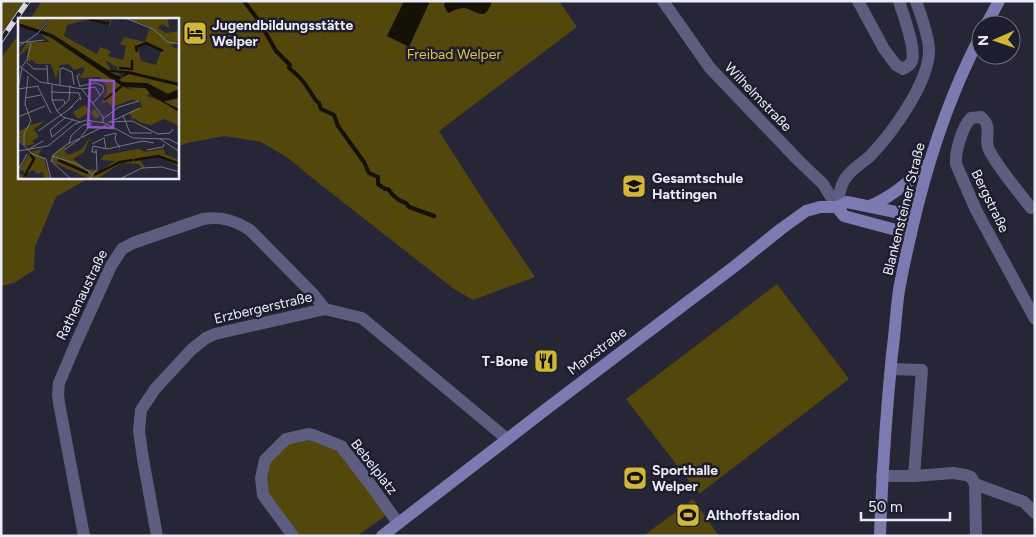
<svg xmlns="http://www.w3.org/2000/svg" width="1036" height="537" font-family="Figtree,sans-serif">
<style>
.green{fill:#53470c}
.water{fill:#151105}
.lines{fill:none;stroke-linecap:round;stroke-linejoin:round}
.stream{stroke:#151105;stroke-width:4}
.street{stroke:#5d5d80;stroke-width:12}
.secondary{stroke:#7b7ab1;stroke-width:12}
.rail-casing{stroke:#d6d7e3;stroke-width:5.5}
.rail{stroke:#1d1d2d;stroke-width:4;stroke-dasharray:11;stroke-linecap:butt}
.labels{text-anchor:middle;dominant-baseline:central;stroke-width:5;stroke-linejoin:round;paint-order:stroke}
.poi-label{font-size:14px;font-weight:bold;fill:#ebecf7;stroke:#1d1d2d;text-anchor:start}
.park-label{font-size:14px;fill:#e0c338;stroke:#1d1d2d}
.street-label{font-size:14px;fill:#ebecf7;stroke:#1d1d2d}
.inset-river{fill:none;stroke:#151105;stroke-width:2.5}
.inset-road{fill:none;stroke:#757584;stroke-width:1}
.view{fill:#9152ca;fill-opacity:0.15;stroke:#9152ca;stroke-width:2.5}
.inset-edge{fill:none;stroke:#ebecf7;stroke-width:2.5}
</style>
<rect width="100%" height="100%" fill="#262637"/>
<g class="green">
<polygon points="1,1 25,1 1,34"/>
<polygon points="42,1 559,1 577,27 439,131 485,203 535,277 473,300 454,289 321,185 288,158 261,142 224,136 187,143 178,147 178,19 30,19"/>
<polygon points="19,34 19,178 89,178 56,197 35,247 34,270 14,283 1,286 1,58"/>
<polygon points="777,284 849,379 699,494 626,399"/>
<polygon points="312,437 340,450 388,514 357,536 296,536 265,493 269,462 286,443"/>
<polygon points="693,499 719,536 644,536 650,531"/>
</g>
<g class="water">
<polygon points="404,1 430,1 409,47 387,36"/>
<path d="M445 1H492C485 24 477 10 464 8 458 8 453 11 448 13L444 6Z"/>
</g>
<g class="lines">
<path class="stream" d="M244 1 259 21 276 51 290 65 289 68C297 74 304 81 309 90 313 95 314 100 319 103L321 109 334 115 338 126 364 162 369 173 378 177V184L385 189H388C393 196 398 201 406 203L409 207 434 216"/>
<g class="street">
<polyline points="663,1 710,68 798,160 823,184 837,207"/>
<path d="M858 1 884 49 896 65 903 69C907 67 910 65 912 61 916 47 903 15 899 1"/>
<path d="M837 207C839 200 839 191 842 185 847 171 862 164 871 155 893 132 930 81 929 49 928 33 921 16 916 1"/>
<path d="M1031 208C1017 189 1000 171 989 150 983 137 994 128 981 117L971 118C962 127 955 152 956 164L976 210 1035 319"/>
<polyline points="891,369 922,370 914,476"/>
<polyline points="882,476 914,476 953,473 966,475 971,477 975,484 976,536"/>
<polyline points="975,484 1024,502 1035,513"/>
<path d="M84 536 59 403 58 395 59 383 76 343 111 266 122 249 133 243 203 219C221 216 235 220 250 230L313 294 325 309"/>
<polyline points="157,536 143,459 139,431 141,410 155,389 192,349 206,338 215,334 325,309 362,318 507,439"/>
<polyline points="293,536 263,495 261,478 265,460 286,439 308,434 313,435 341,446 370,484 398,523"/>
</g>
<g class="secondary">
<polyline points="986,25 999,1"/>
<path d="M870 206C895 195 908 182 928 164"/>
<polyline points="837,207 844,216 911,234"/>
<polyline points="382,536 545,410 735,266 781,229 806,211 820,207 837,207 847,202 915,216"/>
<path d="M880 536C882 475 886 415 892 354 895 333 896 311 899 290 916 201 939 115 981 35"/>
</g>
<g class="rail-casing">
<polyline id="rail" points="1,40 28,1"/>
</g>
<use href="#rail" class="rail"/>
</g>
<defs>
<g id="hotel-square" transform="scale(1.25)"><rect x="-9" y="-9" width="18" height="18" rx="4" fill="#d2b635" stroke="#1d1d2d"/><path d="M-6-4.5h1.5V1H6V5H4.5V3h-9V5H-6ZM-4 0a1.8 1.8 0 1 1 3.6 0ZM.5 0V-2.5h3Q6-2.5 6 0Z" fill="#111"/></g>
<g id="school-square" transform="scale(1.25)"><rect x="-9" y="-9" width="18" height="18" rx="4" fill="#d2b635" stroke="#1d1d2d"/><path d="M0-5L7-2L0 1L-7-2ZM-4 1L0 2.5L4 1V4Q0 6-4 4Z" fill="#111"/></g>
<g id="restaurant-square" transform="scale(1.25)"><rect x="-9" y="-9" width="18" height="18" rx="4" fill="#d2b635" stroke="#1d1d2d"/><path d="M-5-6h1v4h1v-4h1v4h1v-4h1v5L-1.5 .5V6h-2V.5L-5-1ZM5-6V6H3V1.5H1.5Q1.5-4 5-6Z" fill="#111"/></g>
<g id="stadium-square" transform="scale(1.25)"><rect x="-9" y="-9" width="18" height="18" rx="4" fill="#d2b635" stroke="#1d1d2d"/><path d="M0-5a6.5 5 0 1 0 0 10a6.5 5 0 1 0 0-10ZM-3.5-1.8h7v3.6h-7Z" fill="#111"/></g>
</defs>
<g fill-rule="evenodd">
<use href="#hotel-square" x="195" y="33"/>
<use href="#school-square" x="634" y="186"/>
<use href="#restaurant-square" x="546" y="361"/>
<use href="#stadium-square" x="635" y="478"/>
<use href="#stadium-square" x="688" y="515"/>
</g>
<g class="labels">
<g class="poi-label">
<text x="212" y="25">Jugendbildungsstätte<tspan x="212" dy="16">Welper</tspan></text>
<text x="652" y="178">Gesamtschule<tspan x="652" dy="16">Hattingen</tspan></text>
<text x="528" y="361" text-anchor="end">T-Bone</text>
<text x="652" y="470">Sporthalle<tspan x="652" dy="16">Welper</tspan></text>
<text x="706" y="515">Althoffstadion</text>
</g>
<g class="park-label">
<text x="454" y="54">Freibad Welper</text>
</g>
<g class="street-label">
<text transform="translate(758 97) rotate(46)">Wilhelmstraße</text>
<text transform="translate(990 201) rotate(64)">Bergstraße</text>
<text transform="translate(904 209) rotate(-76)">Blankensteiner Straße</text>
<text transform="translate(82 295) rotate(-64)">Rathenaustraße</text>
<text transform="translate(263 308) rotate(-13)">Erzbergerstraße</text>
<text transform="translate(597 351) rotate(-37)">Marxstraße</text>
<text transform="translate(374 467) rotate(52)">Bebelplatz</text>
</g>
</g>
<g transform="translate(18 18)">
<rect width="161" height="161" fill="#262637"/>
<path d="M0 0H31L21 12 0 5ZM34 0H77L91 6 94 0 92 8 72 1 49 7 46 18 79 36 82 29 93 33 90 38 105 42 108 28 98 25 102 26 106 19 127 24 132 9 108 0H150L151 10 144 6 140 10 148 15 161 13V23L153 28 160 31 161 28V65L98 53 100 50 87 42 94 54 102 56 99 59 24 13ZM128 26 143 33 138 47 123 43 120 29ZM21 15 32 18 109 71 117 73 108 69 127 70 132 74 129 78 145 84 161 80V91L153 89 161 94V108L146 101 133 107 121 104 117 100 115 102 111 94 124 89 122 83 113 82 94 89 89 83 83 87 89 74 88 67 81 59 61 60 67 52 65 49 56 52 51 46 42 47 38 61 33 46H19L14 42 9 44 10 30 0 39 9 24H32ZM111 56 161 68V71L150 76 129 65 109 66 101 62ZM67 87 73 94 77 91 82 98 78 101 72 94 60 101 55 94ZM27 103 16 111 21 119 14 123 16 126 8 128 0 119 6 115 0 118V114L12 107ZM73 118 66 134 55 141 68 151 82 153 97 143 82 142 86 137 121 131 127 134 146 131 147 136 161 142V148L139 139 122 142 127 149 124 150 120 146 103 145 79 161H72L34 144V138L48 127 46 132 50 137 63 132ZM24 131 20 137 26 140 32 160 27 161 25 154 19 156 15 152 8 156V161H0V156L7 157 5 152 0 153 12 134Z" fill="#53470c" fill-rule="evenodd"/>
<path d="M0 5 34 16 90 52 111 53 161 65V68L111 56 105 59 107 55 92 54 103 59 101 62 104 64 129 65 150 76 161 71V80L145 83 161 91V94L133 77 128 70 108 69 125 74 104 68 32 19 3 9Z" fill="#151105"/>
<path class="inset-river" d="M71 1 91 6M119 34 118 29 128 25 145 33M101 50 114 51V42M86 82 104 68M40 142 70 155M116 142 140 138 162 146M76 157 102 144 115 142M6 159 16 141 12 136"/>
<path class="inset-road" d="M107 0 135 11 150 24 162 26M0 25 26 22M0 29 19 16 33 0M9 45 16 51H29M0 47 22 64 64 71 85 99V104M29 47 30 66M3 50 9 42 13 25M62 56 59 58 62 69M34 67V82L39 93 45 99 62 104M42 67V51L45 50 54 54 56 67M62 68 78 65 85 68 86 73 75 85M20 69 33 95M0 71 21 68M0 71 4 50M64 71 77 69 82 77M33 74 61 75 63 82M7 80 23 77M34 82H46L47 86M55 88 50 92 62 80M39 93 51 82 52 67M105 97 112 115H134M0 99 27 88M47 100 32 112 34 119 56 101M85 101 101 89 121 83M90 104 114 103 140 116M92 104 122 90M20 113 50 92M140 116 152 115 155 111M86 118 98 115 97 122 102 130M63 119 73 106M0 121 14 136 28 141 33 161M142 121 162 134M51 125 53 118 65 107 73 106V103M74 126 86 120 88 131M6 127V116L13 103 7 86 10 58M11 131 25 123M46 132 62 121M129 132 145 129 146 126M0 133 30 128 57 106 68 102 87 105 115 120 151 121 162 127M79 134H74L75 128 89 131 125 123 136 125M34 138 59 146 75 156M33 143 53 161M33 144 35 137 48 127 89 107 85 109M0 152 9 136M71 161 79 151 78 131M102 161 124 150 144 149 162 154"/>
<path class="view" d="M72 62 96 63 95 110 70 109Z"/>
<rect width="161" height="161" class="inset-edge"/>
</g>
<rect width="1036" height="537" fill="none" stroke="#ebecf7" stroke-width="5"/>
<g transform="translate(996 40) rotate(268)"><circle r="24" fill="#1d1d2d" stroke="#6f707e"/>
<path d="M0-4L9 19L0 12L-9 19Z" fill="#d2b635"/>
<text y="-8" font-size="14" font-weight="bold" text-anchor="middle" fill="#ebecf7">N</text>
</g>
<path d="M861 512v8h89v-8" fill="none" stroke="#ebecf7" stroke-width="2.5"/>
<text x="868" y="512" font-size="15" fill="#ebecf7" stroke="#1d1d2d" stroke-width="4" paint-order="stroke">50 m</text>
</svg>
